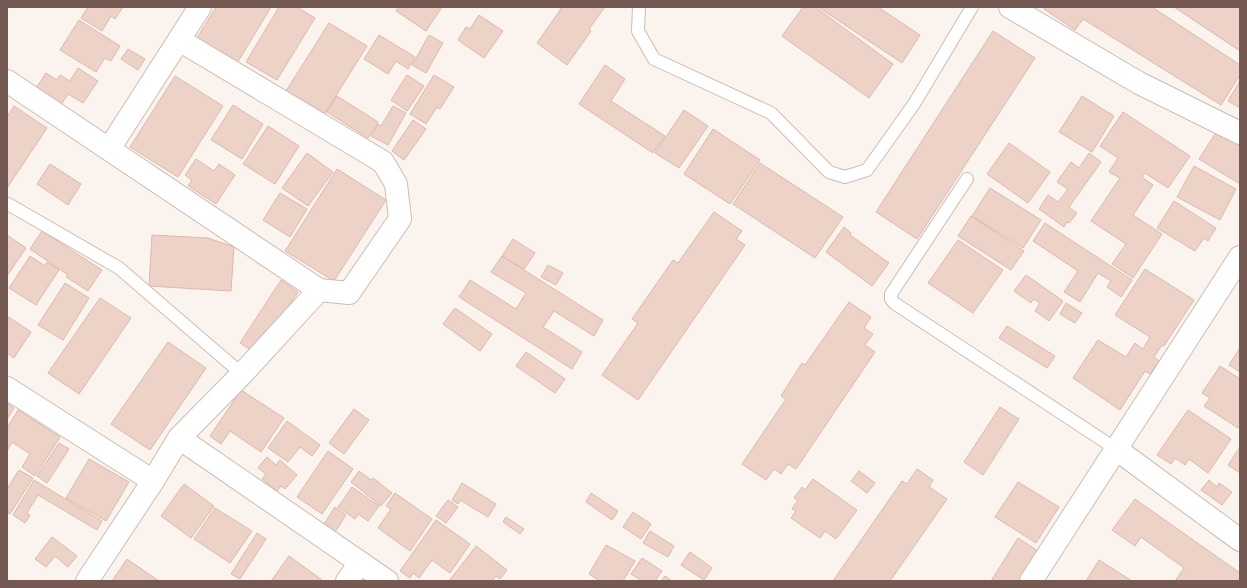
<svg xmlns="http://www.w3.org/2000/svg" width="1247" height="588" font-family="'PT Sans',sans-serif">
<style>
.building{fill:#edd2c8;stroke:#deb8ab}
.lines{fill:none;stroke-linecap:round;stroke-linejoin:round}
.service-casing{stroke:#ccbcb4;stroke-width:14}
.minor-casing{stroke:#ccbcb4;stroke-width:24}
.service{stroke:#fff;stroke-width:12}
.minor{stroke:#fff;stroke-width:22}
</style>
<rect width="100%" height="100%" fill="#fbf4ee"/>
<g class="building">
<polygon points="88,7 123,7 115,19 111,16 102,31 81,18"/>
<polygon points="216,7 271,7 236,65 195,41"/>
<polygon points="279,7 297,7 315,18 277,80 246,62"/>
<polygon points="399,7 442,7 426,31 396,11"/>
<polygon points="558,7 605,7 589,29 591,31 567,65 537,43 561,9"/>
<polygon points="803,7 815,7 893,64 869,98 782,36"/>
<polygon points="818,7 878,7 920,35 902,63"/>
<polygon points="1046,7 1152,7 1240,65 1240,75 1221,105 1083,19 1075,30 1044,9"/>
<polygon points="1174,7 1240,7 1240,51"/>
<polygon points="479,15 503,31 484,58 458,40 466,27 470,29"/>
<polygon points="79,20 120,46 111,61 105,58 96,72 60,50"/>
<polygon points="329,23 367,46 324,115 286,91"/>
<polygon points="993,31 1035,58 917,239 876,212"/>
<polygon points="379,35 415,57 408,69 396,61 388,74 364,59"/>
<polygon points="429,35 443,43 426,73 412,65"/>
<polygon points="128,49 145,59 138,70 121,59"/>
<polygon points="605,65 625,79 611,101 665,136 653,153 579,104"/>
<polygon points="78,68 98,81 83,103 68,94 61,105 36,88 46,73 57,80 60,75 70,81"/>
<polygon points="407,75 424,86 407,111 391,100"/>
<polygon points="434,75 454,87 440,109 437,107 426,124 410,114"/>
<polygon points="175,76 223,106 178,177 130,147"/>
<polygon points="1240,81 1240,108 1228,101"/>
<polygon points="337,96 378,122 368,138 327,112"/>
<polygon points="1082,96 1114,116 1092,152 1059,132"/>
<polygon points="233,105 263,124 242,159 211,140"/>
<polygon points="14,106 47,128 7,188 7,117"/>
<polygon points="393,106 406,113 388,145 371,136 378,124 381,126"/>
<polygon points="684,110 708,126 679,168 655,153"/>
<polygon points="1123,112 1190,156 1168,188 1145,173 1142,177 1153,185 1133,215 1162,234 1133,278 1112,264 1126,244 1091,221 1120,178 1109,172 1118,158 1100,146"/>
<polygon points="413,120 426,129 404,160 392,151"/>
<polygon points="268,126 299,146 275,184 243,164"/>
<polygon points="1220,126 1240,138 1240,184 1199,159"/>
<polygon points="713,129 760,160 730,204 684,174"/>
<polygon points="1009,143 1050,172 1028,203 987,174"/>
<polygon points="307,153 333,172 308,206 282,188"/>
<polygon points="1089,153 1101,162 1069,207 1077,213 1069,223 1067,222 1064,227 1039,209 1048,195 1058,202 1068,189 1057,182 1071,162 1079,168"/>
<polygon points="196,159 214,171 219,164 235,175 216,204 188,186 192,180 185,175"/>
<polygon points="760,163 843,217 815,258 733,204"/>
<polygon points="50,164 81,184 68,205 37,184"/>
<polygon points="1194,166 1236,189 1220,220 1177,197"/>
<polygon points="337,169 386,200 334,281 285,251"/>
<polygon points="990,188 1041,220 1023,248 972,216"/>
<polygon points="280,193 307,209 290,237 263,220"/>
<polygon points="1174,201 1216,228 1208,241 1204,238 1195,251 1157,228"/>
<polygon points="714,212 742,231 736,239 745,245 638,400 602,375 638,323 632,319 673,260 678,263"/>
<polygon points="971,216 1024,251 1011,270 958,236"/>
<polygon points="1045,223 1132,280 1121,297 1107,287 1111,281 1098,273 1080,302 1064,292 1078,271 1033,241"/>
<polygon points="844,227 851,233 850,235 889,263 872,286 826,252"/>
<polygon points="42,231 102,270 88,291 66,277 68,275 30,249"/>
<polygon points="7,235 26,248 7,276"/>
<polygon points="152,235 208,238 234,247 231,291 149,286"/>
<polygon points="513,239 535,253 524,269 502,256"/>
<polygon points="958,240 1003,270 973,313 928,283"/>
<polygon points="30,256 45,266 47,262 59,270 36,305 9,288"/>
<polygon points="502,256 603,320 594,336 554,311 543,327 582,352 572,369 459,297 470,280 516,309 526,293 491,272"/>
<polygon points="548,265 563,273 556,285 541,277"/>
<polygon points="1145,269 1194,300 1164,346 1162,345 1154,357 1159,361 1150,374 1145,371 1120,410 1073,378 1098,340 1126,357 1135,343 1143,349 1150,337 1115,315"/>
<polygon points="1026,275 1063,301 1049,321 1035,311 1040,303 1033,299 1031,303 1014,291"/>
<polygon points="281,280 298,292 257,354 240,343"/>
<polygon points="65,283 89,298 63,340 38,325"/>
<polygon points="100,298 131,318 79,394 48,373"/>
<polygon points="849,302 871,317 864,328 873,334 865,345 875,352 796,469 788,464 781,474 774,469 766,480 742,464 786,399 781,396 802,363 805,365"/>
<polygon points="1066,303 1082,313 1075,323 1060,314"/>
<polygon points="455,308 492,334 480,351 443,324"/>
<polygon points="7,316 31,332 14,358 7,353"/>
<polygon points="1007,326 1055,356 1047,368 999,338"/>
<polygon points="168,342 206,368 150,450 111,424"/>
<polygon points="1240,348 1240,372 1229,365"/>
<polygon points="526,352 565,379 555,393 516,366"/>
<polygon points="1220,366 1240,379 1240,424 1238,428 1204,406 1210,398 1202,393"/>
<polygon points="241,390 284,418 261,452 230,431 221,444 210,436"/>
<polygon points="7,403 14,408 7,419"/>
<polygon points="1000,407 1019,419 983,475 964,462"/>
<polygon points="354,409 369,420 344,454 329,443"/>
<polygon points="18,410 60,437 35,476 22,467 30,454 12,442 7,451 7,428"/>
<polygon points="1188,410 1231,439 1208,473 1189,459 1185,465 1175,458 1171,464 1157,455"/>
<polygon points="287,421 320,445 312,456 300,447 288,462 268,448"/>
<polygon points="59,443 69,449 47,483 37,476"/>
<polygon points="1240,447 1240,473 1228,465"/>
<polygon points="328,451 353,469 322,514 297,497"/>
<polygon points="267,457 276,465 280,460 297,475 285,489 281,486 277,491 262,479 266,474 258,468"/>
<polygon points="89,459 129,482 106,521 66,498"/>
<polygon points="917,469 933,480 929,487 947,499 890,581 833,581 902,481 907,484"/>
<polygon points="19,470 33,478 10,514 7,512 7,489"/>
<polygon points="359,471 371,480 373,478 392,493 381,506 351,482"/>
<polygon points="859,471 875,483 867,493 851,481"/>
<polygon points="813,479 857,510 836,539 825,531 820,538 791,518 796,511 792,509 798,500 794,498 802,487 805,490"/>
<polygon points="34,480 102,521 97,530 38,495 27,513 30,515 25,523 13,515"/>
<polygon points="1209,480 1217,487 1219,483 1232,492 1222,505 1201,490"/>
<polygon points="1018,482 1059,507 1036,543 995,517"/>
<polygon points="462,483 496,504 488,517 460,500 458,504 452,500"/>
<polygon points="184,484 214,506 191,538 161,516"/>
<polygon points="352,487 379,506 368,521 358,514 355,519 338,507"/>
<polygon points="395,493 432,519 410,551 378,528 391,509 386,506"/>
<polygon points="591,493 618,511 612,520 586,502"/>
<polygon points="1135,499 1240,573 1240,578 1238,581 1175,581 1184,568 1141,537 1135,546 1112,530"/>
<polygon points="448,500 458,507 446,523 436,516"/>
<polygon points="335,507 346,515 335,532 324,524"/>
<polygon points="215,508 252,531 230,563 194,539"/>
<polygon points="633,512 651,524 641,539 623,527"/>
<polygon points="506,517 524,529 520,534 503,522"/>
<polygon points="436,520 470,544 450,573 432,560 419,578 413,573 410,578 400,571"/>
<polygon points="650,531 674,546 668,557 643,543"/>
<polygon points="257,533 266,539 240,579 231,574"/>
<polygon points="52,537 77,556 68,567 55,556 46,567 35,559"/>
<polygon points="1018,538 1038,551 1019,581 991,581"/>
<polygon points="606,545 635,561 623,581 600,581 589,574"/>
<polygon points="476,546 507,570 500,579 496,576 492,581 449,581"/>
<polygon points="690,552 712,568 704,580 681,565"/>
<polygon points="289,556 322,580 321,581 271,581"/>
<polygon points="642,558 662,571 655,581 642,581 631,574"/>
<polygon points="127,559 159,581 112,581"/>
<polygon points="1099,560 1132,581 1086,581"/>
<polygon points="665,576 672,581 661,581"/>
</g>
<g class="lines">
<g class="service-casing">
<g id="service">
<polyline points="639,7 638,31 654,59 771,113 829,172 845,177 867,170 914,104 972,7"/>
<polyline points="967,179 891,294 891,299 894,303 1116,449"/>
<polyline points="8,204 119,268 242,374"/>
</g>
</g>
<g class="minor-casing">
<g id="minor">
<polyline points="1010,7 1139,83 1240,133"/>
<polyline points="7,81 319,290 349,293 400,219 396,184 383,162 179,40"/>
<polyline points="109,149 200,7"/>
<polyline points="7,388 153,481"/>
<polyline points="179,438 387,581"/>
<polyline points="1116,449 1240,540"/>
<polyline points="87,581 153,481 179,438 242,374 319,290"/>
<polyline points="347,581 360,563"/>
<polyline points="1031,581 1240,257"/>
</g>
</g>
<use href="#service" class="service"/>
<use href="#minor" class="minor"/>
</g>
<rect width="1247" height="588" fill="none" stroke="#745a52" stroke-width="16"/>
</svg>
